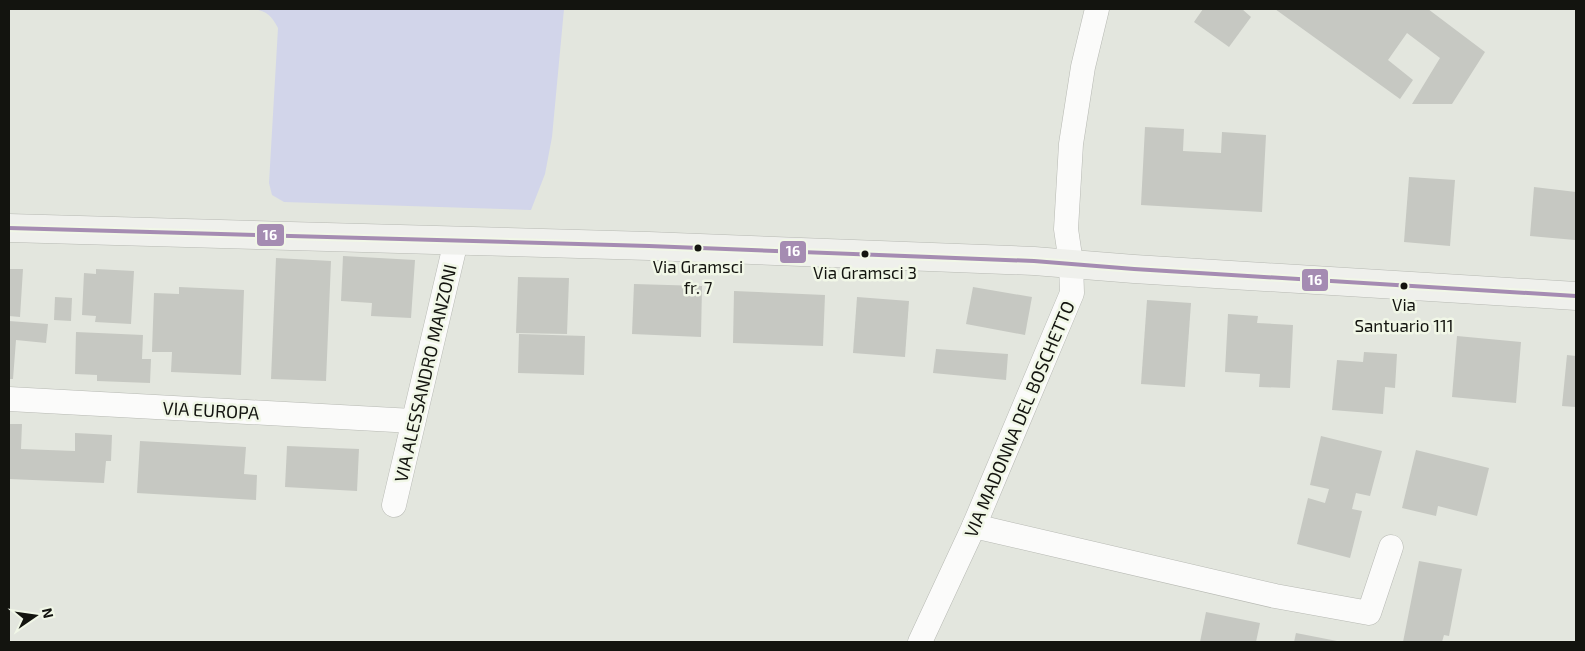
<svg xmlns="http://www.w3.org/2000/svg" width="1585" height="651" font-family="'Exo 2',sans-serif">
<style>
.green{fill:#d2d5ea}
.building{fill:#c6c8c2}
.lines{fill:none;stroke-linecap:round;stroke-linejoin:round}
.street-casing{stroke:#b7b9b3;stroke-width:25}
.secondary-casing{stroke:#b7b9b3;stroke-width:29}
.street{stroke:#fbfbfa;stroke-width:24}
.secondary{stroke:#eff0ec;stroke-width:28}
.bus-1-casing{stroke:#f1f7e7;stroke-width:8}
.bus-1{stroke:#a58cb2;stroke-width:4}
.bus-dot{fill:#13140f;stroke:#f1f7e7;stroke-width:2}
.labels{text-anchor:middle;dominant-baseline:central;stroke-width:5;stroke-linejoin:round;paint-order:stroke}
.bus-label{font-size:17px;fill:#13140f;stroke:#f1f7e7}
.street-label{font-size:18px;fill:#13140f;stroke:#f1f7e7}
.line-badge{stroke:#f1f7e7;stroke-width:2}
.badge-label{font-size:14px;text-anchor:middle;font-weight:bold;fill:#fff}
</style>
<rect width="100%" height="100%" fill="#e3e6de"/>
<path class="green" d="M250 9H564L552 137 545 174 531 210 284 202 272 195 269 183 278 28C271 15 266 10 250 9Z"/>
<g class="building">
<polygon points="1203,9 1242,9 1251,17 1229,47 1194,22"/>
<polygon points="1275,9 1428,9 1485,52 1452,104 1412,104 1440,58 1407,33 1388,60 1413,80 1400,99"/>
<polygon points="1145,127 1184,129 1183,151 1221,153 1222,132 1266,135 1262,212 1141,205"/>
<polygon points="1409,177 1455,180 1450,246 1404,242"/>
<polygon points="1534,187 1576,192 1575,240 1530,236"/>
<polygon points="343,256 415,260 411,318 371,316 372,303 341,301"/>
<polygon points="276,258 331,261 326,381 271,379"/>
<polygon points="9,269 23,269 20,317 9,316"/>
<polygon points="96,269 134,271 131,324 95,322 96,316 82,315 84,273 96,274"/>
<polygon points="518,277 569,278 567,334 516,333"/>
<polygon points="634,284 702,286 701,337 632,334"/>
<polygon points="179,287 244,290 241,375 171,372 172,352 152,352 154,293 179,294"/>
<polygon points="973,287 1032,297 1025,335 966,324"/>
<polygon points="734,291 825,295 823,346 733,343"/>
<polygon points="55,297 72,298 71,321 54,320"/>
<polygon points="857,297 909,301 905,357 853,353"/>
<polygon points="1147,300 1191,303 1185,387 1141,384"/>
<polygon points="1228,314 1258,316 1257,323 1293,325 1290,388 1259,387 1260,374 1225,372"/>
<polygon points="9,321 48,324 46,343 16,340 13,379 9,379"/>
<polygon points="76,332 143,335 142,359 151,359 150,383 97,381 97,375 75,374"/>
<polygon points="519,334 585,336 584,375 518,373"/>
<polygon points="1457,336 1521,342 1516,403 1452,397"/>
<polygon points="936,349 1008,354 1006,380 933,373"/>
<polygon points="1364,352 1397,354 1395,388 1385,387 1383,414 1332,410 1337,360 1363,362"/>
<polygon points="1567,355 1576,356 1576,407 1562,406"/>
<polygon points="9,424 22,424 21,449 75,451 75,433 112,435 111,461 106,461 104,483 9,479"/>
<polygon points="1321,436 1382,451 1370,496 1356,493 1352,509 1362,511 1350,558 1297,544 1308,498 1325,503 1329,489 1310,485"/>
<polygon points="140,441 246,447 244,474 257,475 256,500 137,493"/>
<polygon points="287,446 359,449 357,491 285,487"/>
<polygon points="1416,450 1489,468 1477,516 1438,506 1436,516 1402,508"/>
<polygon points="1419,561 1462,569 1449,636 1444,635 1442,642 1403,642"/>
<polygon points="1206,612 1260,623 1256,642 1200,642"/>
<polygon points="1296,633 1337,641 1337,642 1294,642"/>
</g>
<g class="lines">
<g class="street-casing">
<g id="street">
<polyline points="9,399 413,421"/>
<polyline points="394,505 456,241"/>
<polyline points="974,526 1275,596 1369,613 1391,547"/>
<polyline points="920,642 974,526 1072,293 1071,263 1066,229 1071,144 1083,67 1097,9"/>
</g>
</g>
<g class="secondary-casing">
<polyline id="secondary" points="9,228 649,246 1034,261 1134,269 1576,296"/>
</g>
<use href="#street" class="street"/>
<use href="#secondary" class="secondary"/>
<g class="bus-1-casing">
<polyline id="bus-1" points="9,228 649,246 1034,261 1134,269 1576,296"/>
</g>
<use href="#bus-1" class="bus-1"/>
</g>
<g class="bus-dot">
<circle cx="698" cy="248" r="4.5"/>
<circle cx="865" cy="254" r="4.5"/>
<circle cx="1404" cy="286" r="4.5"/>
</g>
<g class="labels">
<g class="bus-label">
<text x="698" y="266">Via Gramsci<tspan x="698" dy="21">fr. 7</tspan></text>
<text x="865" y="272">Via Gramsci 3</text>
<text x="1404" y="304">Via<tspan x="1404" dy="21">Santuario 111</tspan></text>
</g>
<g class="street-label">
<text transform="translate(425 373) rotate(-77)">VIA ALESSANDRO MANZONI</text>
<text transform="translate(211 410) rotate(3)">VIA EUROPA</text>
<text transform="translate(1019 419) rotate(-67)">VIA MADONNA DEL BOSCHETTO</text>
</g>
</g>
<g class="line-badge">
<rect x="256" y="223" width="29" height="24" rx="5" fill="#a58cb2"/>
<rect x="779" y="240" width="28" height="24" rx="5" fill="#a58cb2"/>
<rect x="1301" y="268" width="28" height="24" rx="5" fill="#a58cb2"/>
</g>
<g class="badge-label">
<text x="270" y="240">16</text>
<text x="793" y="256">16</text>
<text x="1315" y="285">16</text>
</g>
<rect width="1585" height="651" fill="none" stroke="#13140f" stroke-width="20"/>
<g transform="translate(35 616) rotate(77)" stroke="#f1f7e7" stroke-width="4" paint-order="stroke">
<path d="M0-4L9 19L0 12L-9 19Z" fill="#13140f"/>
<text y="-8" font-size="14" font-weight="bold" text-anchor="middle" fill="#13140f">N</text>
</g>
</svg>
